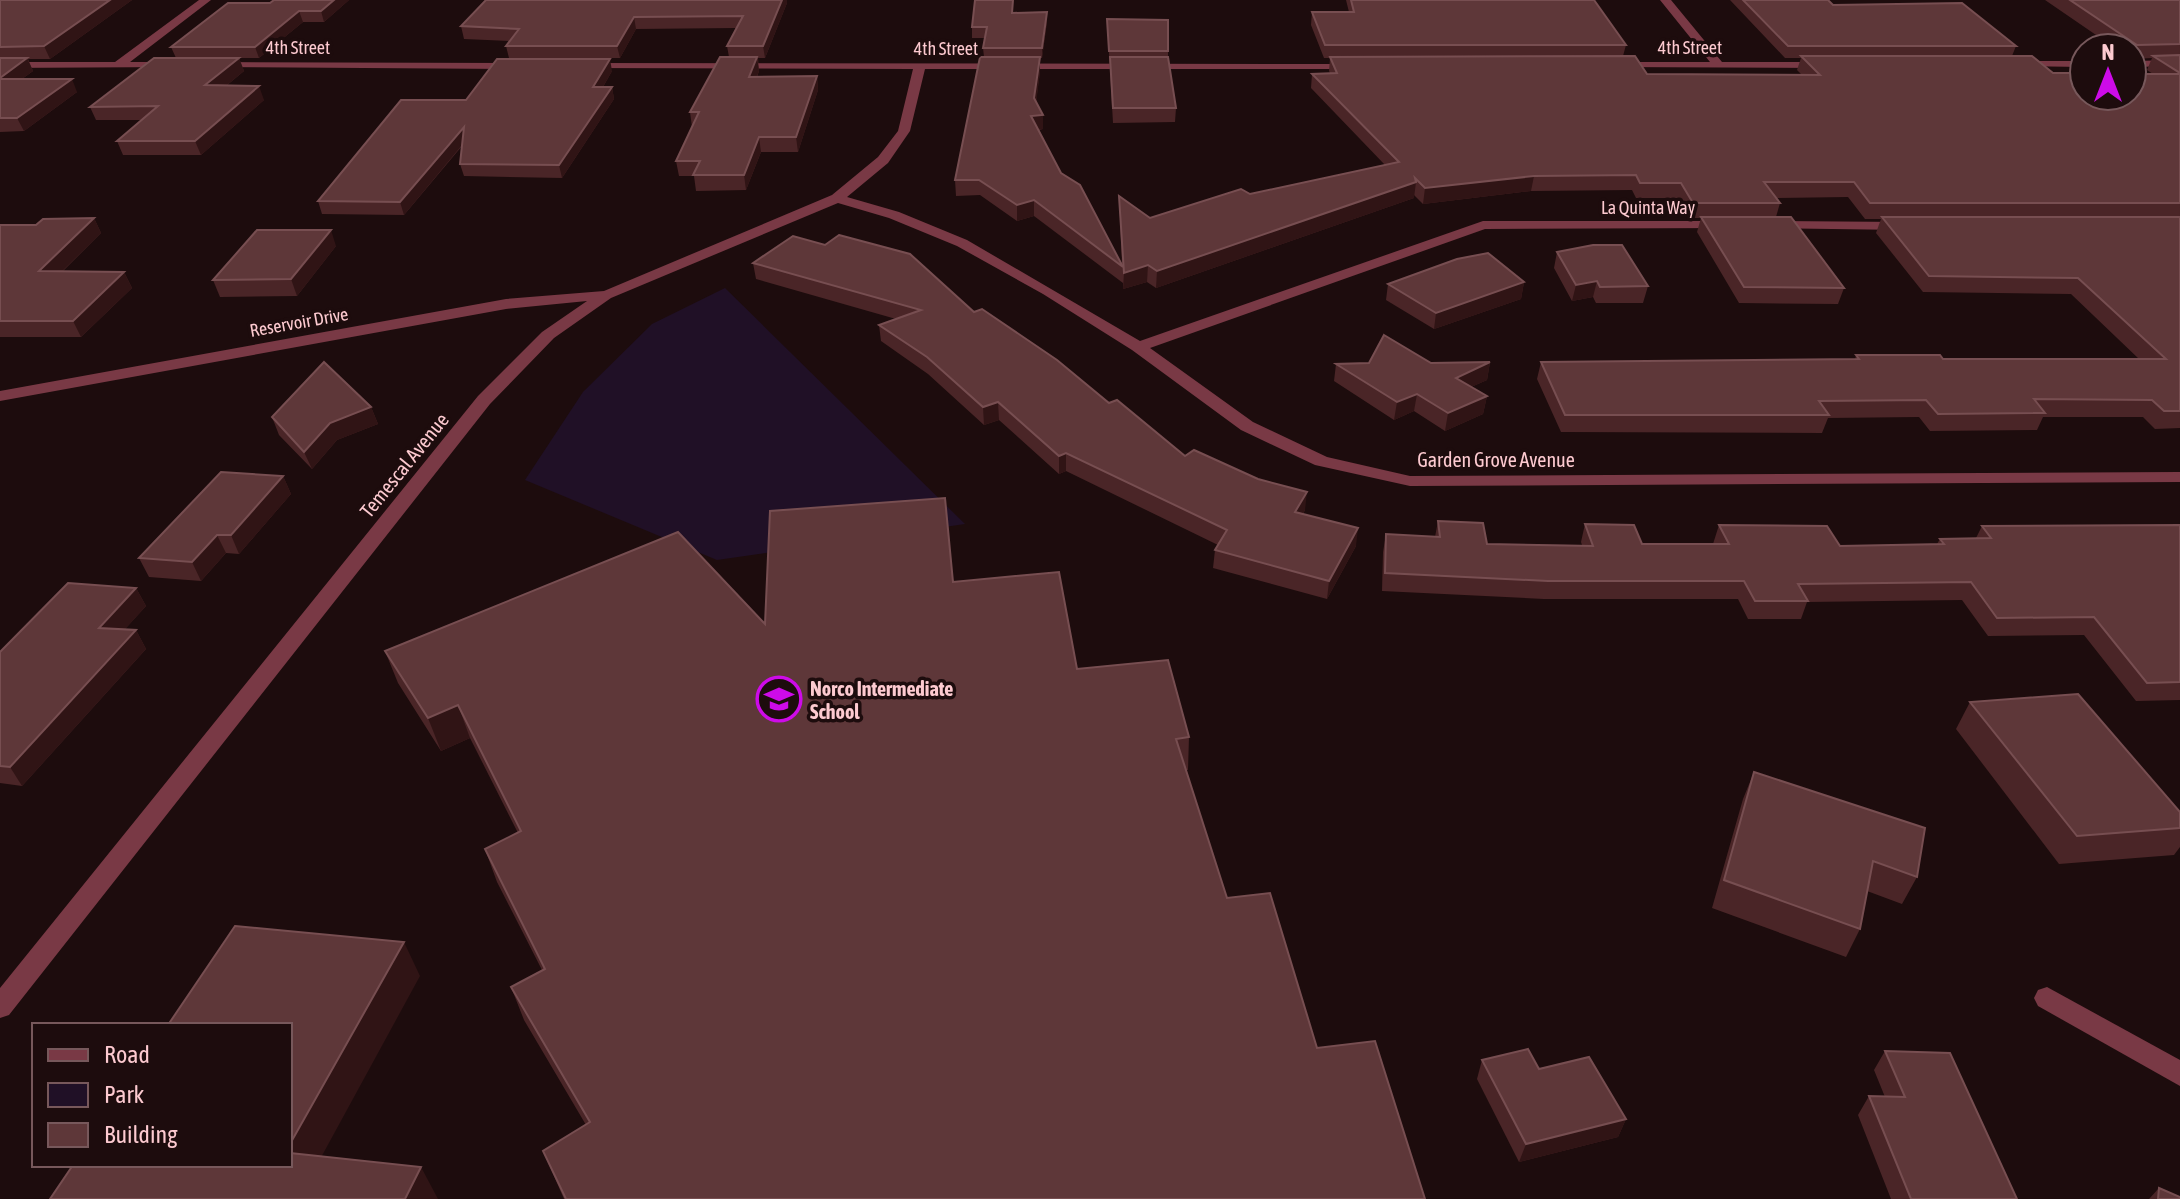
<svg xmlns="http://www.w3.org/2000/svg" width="2180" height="1199" font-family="'Asap Condensed',sans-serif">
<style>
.green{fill:#201026}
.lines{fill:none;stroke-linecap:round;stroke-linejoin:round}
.minor{fill:#793945;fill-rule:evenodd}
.wall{fill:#4a2527}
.shaded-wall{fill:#301415}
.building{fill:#5e3739;stroke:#774e51;stroke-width:2}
.labels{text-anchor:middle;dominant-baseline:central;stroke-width:7;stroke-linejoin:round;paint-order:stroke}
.far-street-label{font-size:18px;fill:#fdcad0;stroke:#1d0c0d}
.street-label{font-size:20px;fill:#fdcad0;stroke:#1d0c0d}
.poi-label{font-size:20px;font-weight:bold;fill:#fdcad0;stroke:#1d0c0d;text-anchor:start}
</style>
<rect width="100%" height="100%" fill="#1d0c0d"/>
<polygon class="green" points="725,288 965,524 717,560 525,480 583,392 652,324"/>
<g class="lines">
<g class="minor">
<polygon points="199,0 211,0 130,62 172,62 178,65 176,67 0,68 0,62 115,62"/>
<polygon points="1660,0 1671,0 1722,62 1824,62 1830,65 1824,68 1612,67 1612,63 1616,62 1710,62"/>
<polygon points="2180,60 2180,66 2132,67 2132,61"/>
<polygon points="2016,61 2084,61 2084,67 2012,66 2012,62"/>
<polygon points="216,62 520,63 526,66 520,69 212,67 210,65"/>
<polygon points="584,63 1360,64 1360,68 1356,69 925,69 910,131 888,163 847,197 899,212 967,240 1140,341 1483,221 1724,221 1729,222 1729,228 1485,229 1150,348 1253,422 1327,457 1410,476 2180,472 2180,482 1410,486 1315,465 1241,430 1132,350 1043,294 957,246 889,218 838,203 611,298 554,338 490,404 9,1015 0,1018 0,988 478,396 542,332 587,301 506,309 0,401 0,391 506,299 604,291 832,195 878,157 898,131 913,69 580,68 578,66"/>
<polygon points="1772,221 1904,222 1911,226 1904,230 1767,228 1767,222"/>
<polygon points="2047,987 2180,1060 2180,1086 2038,1006 2034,998 2038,990"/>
</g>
</g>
<g class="wall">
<polygon points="0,0 132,0 50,59 28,59 33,71 22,79 77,92 24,131 0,132"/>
<polygon points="349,0 324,22 303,22 259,58 239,58 244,71 226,86 264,100 201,155 123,155 117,141 141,120 96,120 90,107 176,58 171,47 270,3"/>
<polygon points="1346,0 1594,0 1626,45 1623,56 1647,74 1802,75 1797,70 1801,58 1785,58 1730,0 1828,0 1833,5 2016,46 2012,56 2053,73 2153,74 2147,70 2152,58 2132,59 2132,48 2115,48 2045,0 2180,0 2180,428 2155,429 2143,417 2043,417 2037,430 1930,431 1919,417 1828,418 1822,433 1561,432 1537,379 1541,362 1855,360 1856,355 1943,359 2139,359 2071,294 1923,292 1876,233 1881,219 1865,219 1848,197 1776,198 1780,203 1776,217 1844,288 1838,304 1739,303 1697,232 1701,218 1688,218 1677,198 1636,198 1632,190 1531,191 1423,204 1414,195 1414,198 1156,288 1147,282 1123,289 1123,283 1034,216 1017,221 980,195 956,196 955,180 984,57 983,48 985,38 972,38 972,27 1013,13 1047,22 1042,58 1040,58 1040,71 1036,102 1043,129 1039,130 1061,173 1122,264 1119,196 1150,218 1250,194 1385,165 1311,88 1312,74 1330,73 1329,71 1330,58 1324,58 1311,25 1312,12 1349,12"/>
<polygon points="787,3 765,58 758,58 759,71 757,77 817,76 818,90 798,152 761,152 746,190 696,191 694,176 679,176 676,161 692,127 690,112 729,57 727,46 736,28 636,29 620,58 509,58 506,46 510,41 464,39 461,26"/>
<polygon points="1107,19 1168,20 1168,57 1176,108 1175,122 1113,123"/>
<polygon points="612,71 603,87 612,87 614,99 562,178 464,176 460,164 462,146 404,215 322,214 318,201 466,100"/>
<polygon points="94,218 101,233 62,272 124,272 132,288 81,337 0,337 0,225 36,225"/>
<polygon points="336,246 297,296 220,297 213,280"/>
<polygon points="1557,252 1648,286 1643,303 1596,303 1593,297 1572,301 1554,268"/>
<polygon points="753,263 974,312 1109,403 1185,456 1305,510 1303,514 1356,546 1327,599 1213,568 1215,550 1218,545 1066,471 1059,474 999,420 984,425 928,374 881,341 879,325 896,319 756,279"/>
<polygon points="1524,282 1521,299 1434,329 1386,300 1388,284"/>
<polygon points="1490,362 1487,380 1471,387 1487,396 1483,414 1445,431 1414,411 1394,420 1334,381 1336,364"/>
<polygon points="371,407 378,424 337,440 312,469 279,435 272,417"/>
<polygon points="283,476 291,494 239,554 226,553 201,581 149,577 139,558"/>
<polygon points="1438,521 1487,544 1582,545 1581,542 1585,524 1642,544 1713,544 1719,525 1840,546 1937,544 1940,539 1976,538 1982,526 2180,525 2180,700 2136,701 2084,635 1988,636 1962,600 1807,602 1801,619 1748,619 1738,599 1544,599 1382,591 1383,552 1386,534 1435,537"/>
<polygon points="953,582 1077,669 1189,737 1188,770 1186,770 1227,898 1317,1048 1425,1199 564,1199 543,1151 586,1125 524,1020 511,987 542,970 497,882 485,849 518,833 470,738 441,751 398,683 385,651 765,624"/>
<polygon points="136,588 146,606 124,630 136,630 146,649 22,786 0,783 0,652"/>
<polygon points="1970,702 2180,812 2180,847 2174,855 2059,864 1956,729"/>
<polygon points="1754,772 1917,877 1902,904 1867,891 1860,929 1846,957 1712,908 1743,799"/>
<polygon points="1885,1051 2017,1199 1891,1199 1858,1115 1869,1096 1885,1097 1874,1070"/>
<polygon points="1482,1060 1539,1069 1626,1119 1618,1137 1519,1162 1477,1079"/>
<polygon points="2159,1188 2180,1199 2149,1199"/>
</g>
<g class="shaded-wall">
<polygon points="110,0 132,0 50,59 44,46"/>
<polygon points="334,0 349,0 324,22 321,11"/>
<polygon points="782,0 787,0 787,3 765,58 763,46"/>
<polygon points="299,11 303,22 259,58 255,47"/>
<polygon points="1047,12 1047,22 1042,58 1042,48"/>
<polygon points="634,17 636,29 620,58 617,46"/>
<polygon points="757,57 759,71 751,91 749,77"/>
<polygon points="1040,57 1040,71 1035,113 1034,98"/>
<polygon points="27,58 33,71 4,92 0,85 0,78"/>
<polygon points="239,58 244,71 210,99 205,85"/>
<polygon points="610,59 612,71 596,99 593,87"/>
<polygon points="817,76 818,90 798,152 796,137"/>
<polygon points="72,79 77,92 24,131 17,118"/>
<polygon points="259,86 264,100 201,155 195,141"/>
<polygon points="612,87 614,99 562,178 559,165"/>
<polygon points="1043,115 1043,129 1032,130 1031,116"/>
<polygon points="464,127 467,139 404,215 400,202"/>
<polygon points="759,137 761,152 746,190 744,175"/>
<polygon points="1534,176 1531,191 1423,204 1425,188"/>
<polygon points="1416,182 1414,198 1156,288 1157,271"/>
<polygon points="1034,200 1034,216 1017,221 1017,205"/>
<polygon points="94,218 101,233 46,287 39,271"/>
<polygon points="331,230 336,246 297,296 291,279"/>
<polygon points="1148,265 1147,282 1123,289 1124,273"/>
<polygon points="124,272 132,288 81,337 73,321"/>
<polygon points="1597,281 1593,297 1572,301 1576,285"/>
<polygon points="1524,282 1521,299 1434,329 1436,313"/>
<polygon points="1490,362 1487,380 1453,395 1456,378"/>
<polygon points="1417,394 1414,411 1394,420 1397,402"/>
<polygon points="1487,396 1483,414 1445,431 1448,413"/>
<polygon points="998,402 999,420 984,425 983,407"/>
<polygon points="371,407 378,424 337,440 312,469 304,452 330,423"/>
<polygon points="1066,453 1066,471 1059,474 1059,456"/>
<polygon points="283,476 291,494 239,554 231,535"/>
<polygon points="1307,492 1305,510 1293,530 1295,512"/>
<polygon points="1358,528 1356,546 1327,599 1329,581"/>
<polygon points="217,535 226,553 201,581 192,562"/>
<polygon points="136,588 146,606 109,647 99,628"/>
<polygon points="136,630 146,649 22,786 10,767"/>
<polygon points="458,705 470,738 441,751 428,718"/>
<polygon points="404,942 420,976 306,1185 290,1160 290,1144"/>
<polygon points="1626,1119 1618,1137 1519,1162 1526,1144"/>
<polygon points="421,1167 438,1199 405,1199"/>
</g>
<g class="building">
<polygon points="0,0 110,0 44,46 0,47"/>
<polygon points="274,0 334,0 321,11 299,11 255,47 171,47 228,3 270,3"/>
<polygon points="486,0 782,0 763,46 727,46 743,16 634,17 617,46 506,46 519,29 461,26"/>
<polygon points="975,0 1013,0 1012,13 1047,12 1042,48 983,48 987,27 972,27"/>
<polygon points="1351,0 1594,0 1626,45 1325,45 1312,12 1354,12"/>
<polygon points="1743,0 1828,0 1833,5 1962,3 2016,46 1788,46"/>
<polygon points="2070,0 2180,0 2180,44 2137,45"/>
<polygon points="1107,19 1168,20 1168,51 1109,51"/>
<polygon points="2180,55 2180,73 2153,56"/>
<polygon points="1635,56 1647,74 1820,75 1801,56 2032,56 2053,73 2084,73 2084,96 2132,96 2132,74 2180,74 2180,203 1870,203 1854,182 1764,182 1780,203 1693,203 1681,183 1640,183 1636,175 1534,176 1425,188 1415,178 1416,182 1157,271 1148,265 1124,273 1119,196 1150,218 1241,189 1250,194 1399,162 1312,74 1337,73 1330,57"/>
<polygon points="720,57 757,57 749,77 817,76 796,137 759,137 744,175 693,175 700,161 676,161 699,112 690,112"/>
<polygon points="980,57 1040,57 1034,98 1043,115 1031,116 1061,173 1080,185 1123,267 1034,200 1017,205 979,180 955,180"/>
<polygon points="1110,57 1168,57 1176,108 1113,108"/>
<polygon points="0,58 27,58 0,78"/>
<polygon points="154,58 239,58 205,85 259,86 195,141 117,141 158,106 90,107"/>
<polygon points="497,59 610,59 593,87 612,87 559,165 460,164 464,127 400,202 318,201 401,100 466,100"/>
<polygon points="0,79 72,79 17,118 0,118"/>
<polygon points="1701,217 1791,217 1844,288 1744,287"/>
<polygon points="1882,217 2180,217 2180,411 2164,411 2152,400 2034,399 2045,413 1938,414 1926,400 1819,401 1829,415 1565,415 1541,362 1859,359 1856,355 1940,355 1943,359 2166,359 2078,278 1929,276"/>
<polygon points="94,218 39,271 124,272 73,321 0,321 0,225 36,225 43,219"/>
<polygon points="257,230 331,230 291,279 213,280"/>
<polygon points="839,235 910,254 974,312 982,309 1057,360 1109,403 1117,400 1185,456 1194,450 1258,479 1307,492 1295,512 1358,528 1329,581 1215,550 1227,530 1066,453 1059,456 998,402 983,407 927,357 879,325 921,310 753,263 793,236 825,245"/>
<polygon points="1593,245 1622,245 1648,286 1600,287 1597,281 1576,285 1557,252"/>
<polygon points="1488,253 1524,282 1436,313 1388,284 1457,259"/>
<polygon points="1384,335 1431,363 1490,362 1456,378 1487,396 1448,413 1417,394 1397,402 1336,364 1369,363"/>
<polygon points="324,362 371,407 330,423 304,452 272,417"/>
<polygon points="221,472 283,476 231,535 217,535 192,562 139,558"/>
<polygon points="945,498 953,582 1059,572 1077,669 1168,660 1189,737 1176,739 1227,898 1270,893 1317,1048 1375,1041 1425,1199 566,1199 543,1151 590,1122 511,987 545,969 485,849 521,831 458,705 428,718 385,651 678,532 765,624 770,511"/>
<polygon points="1438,521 1483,523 1487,544 1593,546 1585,524 1634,525 1642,544 1729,544 1719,525 1827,526 1840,546 1944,544 1940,539 1991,538 1982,526 2180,525 2180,682 2147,683 2094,617 1997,618 1971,582 1798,584 1808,601 1755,601 1744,581 1548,581 1385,573 1386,534 1440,537"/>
<polygon points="68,583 136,588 99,628 136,630 10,767 0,766 0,652"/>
<polygon points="2078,694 2180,812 2180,828 2077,836 1970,702"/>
<polygon points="1754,772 1925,828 1917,877 1873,861 1860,929 1724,880"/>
<polygon points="235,926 404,942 290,1144 290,1025 168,1025"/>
<polygon points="1528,1049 1539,1069 1589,1057 1626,1119 1526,1144 1482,1060"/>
<polygon points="1885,1051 1950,1053 2017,1199 1911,1199 1869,1096 1905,1097"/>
<polygon points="290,1153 421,1167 405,1199 50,1199 73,1165 290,1165"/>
<polygon points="2159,1188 2180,1197 2180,1199 2158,1199"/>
</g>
<defs>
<g id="school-ring" transform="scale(2.3)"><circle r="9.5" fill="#1d0c0d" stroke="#cd0be8" stroke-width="1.5"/><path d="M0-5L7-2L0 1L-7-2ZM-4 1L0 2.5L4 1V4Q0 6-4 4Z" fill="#cd0be8"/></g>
</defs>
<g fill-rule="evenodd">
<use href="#school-ring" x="779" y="699"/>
</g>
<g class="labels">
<g class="far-street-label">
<text x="298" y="47">4th Street</text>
<text x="1690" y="47">4th Street</text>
<text x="946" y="48">4th Street</text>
<text x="1648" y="207">La Quinta Way</text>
<text transform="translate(299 322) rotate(-10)">Reservoir Drive</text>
</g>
<g class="street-label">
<text x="1496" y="459">Garden Grove Avenue</text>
<text transform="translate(404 465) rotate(-51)">Temescal Avenue</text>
</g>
<g class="poi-label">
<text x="810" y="688">Norco Intermediate<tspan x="810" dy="23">School</tspan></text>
</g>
</g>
<rect x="32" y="1023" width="260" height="144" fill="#1d0c0d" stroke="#77585b" stroke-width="2"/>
<rect x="48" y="1049" width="40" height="12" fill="#793945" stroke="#77585b" stroke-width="2"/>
<text x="104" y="1063" font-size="24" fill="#fdcad0">Road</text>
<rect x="48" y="1083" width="40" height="24" fill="#201026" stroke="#77585b" stroke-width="2"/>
<text x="104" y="1103" font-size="24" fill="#fdcad0">Park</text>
<rect x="48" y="1123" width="40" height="24" fill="#5e3739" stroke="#77585b" stroke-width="2"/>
<text x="104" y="1143" font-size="24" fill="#fdcad0">Building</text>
<g transform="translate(2108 72)"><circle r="38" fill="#1d0c0d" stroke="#77585b" stroke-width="2"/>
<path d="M0-6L14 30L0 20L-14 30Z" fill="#cd0be8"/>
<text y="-12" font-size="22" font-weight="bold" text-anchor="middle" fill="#fdcad0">N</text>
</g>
</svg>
